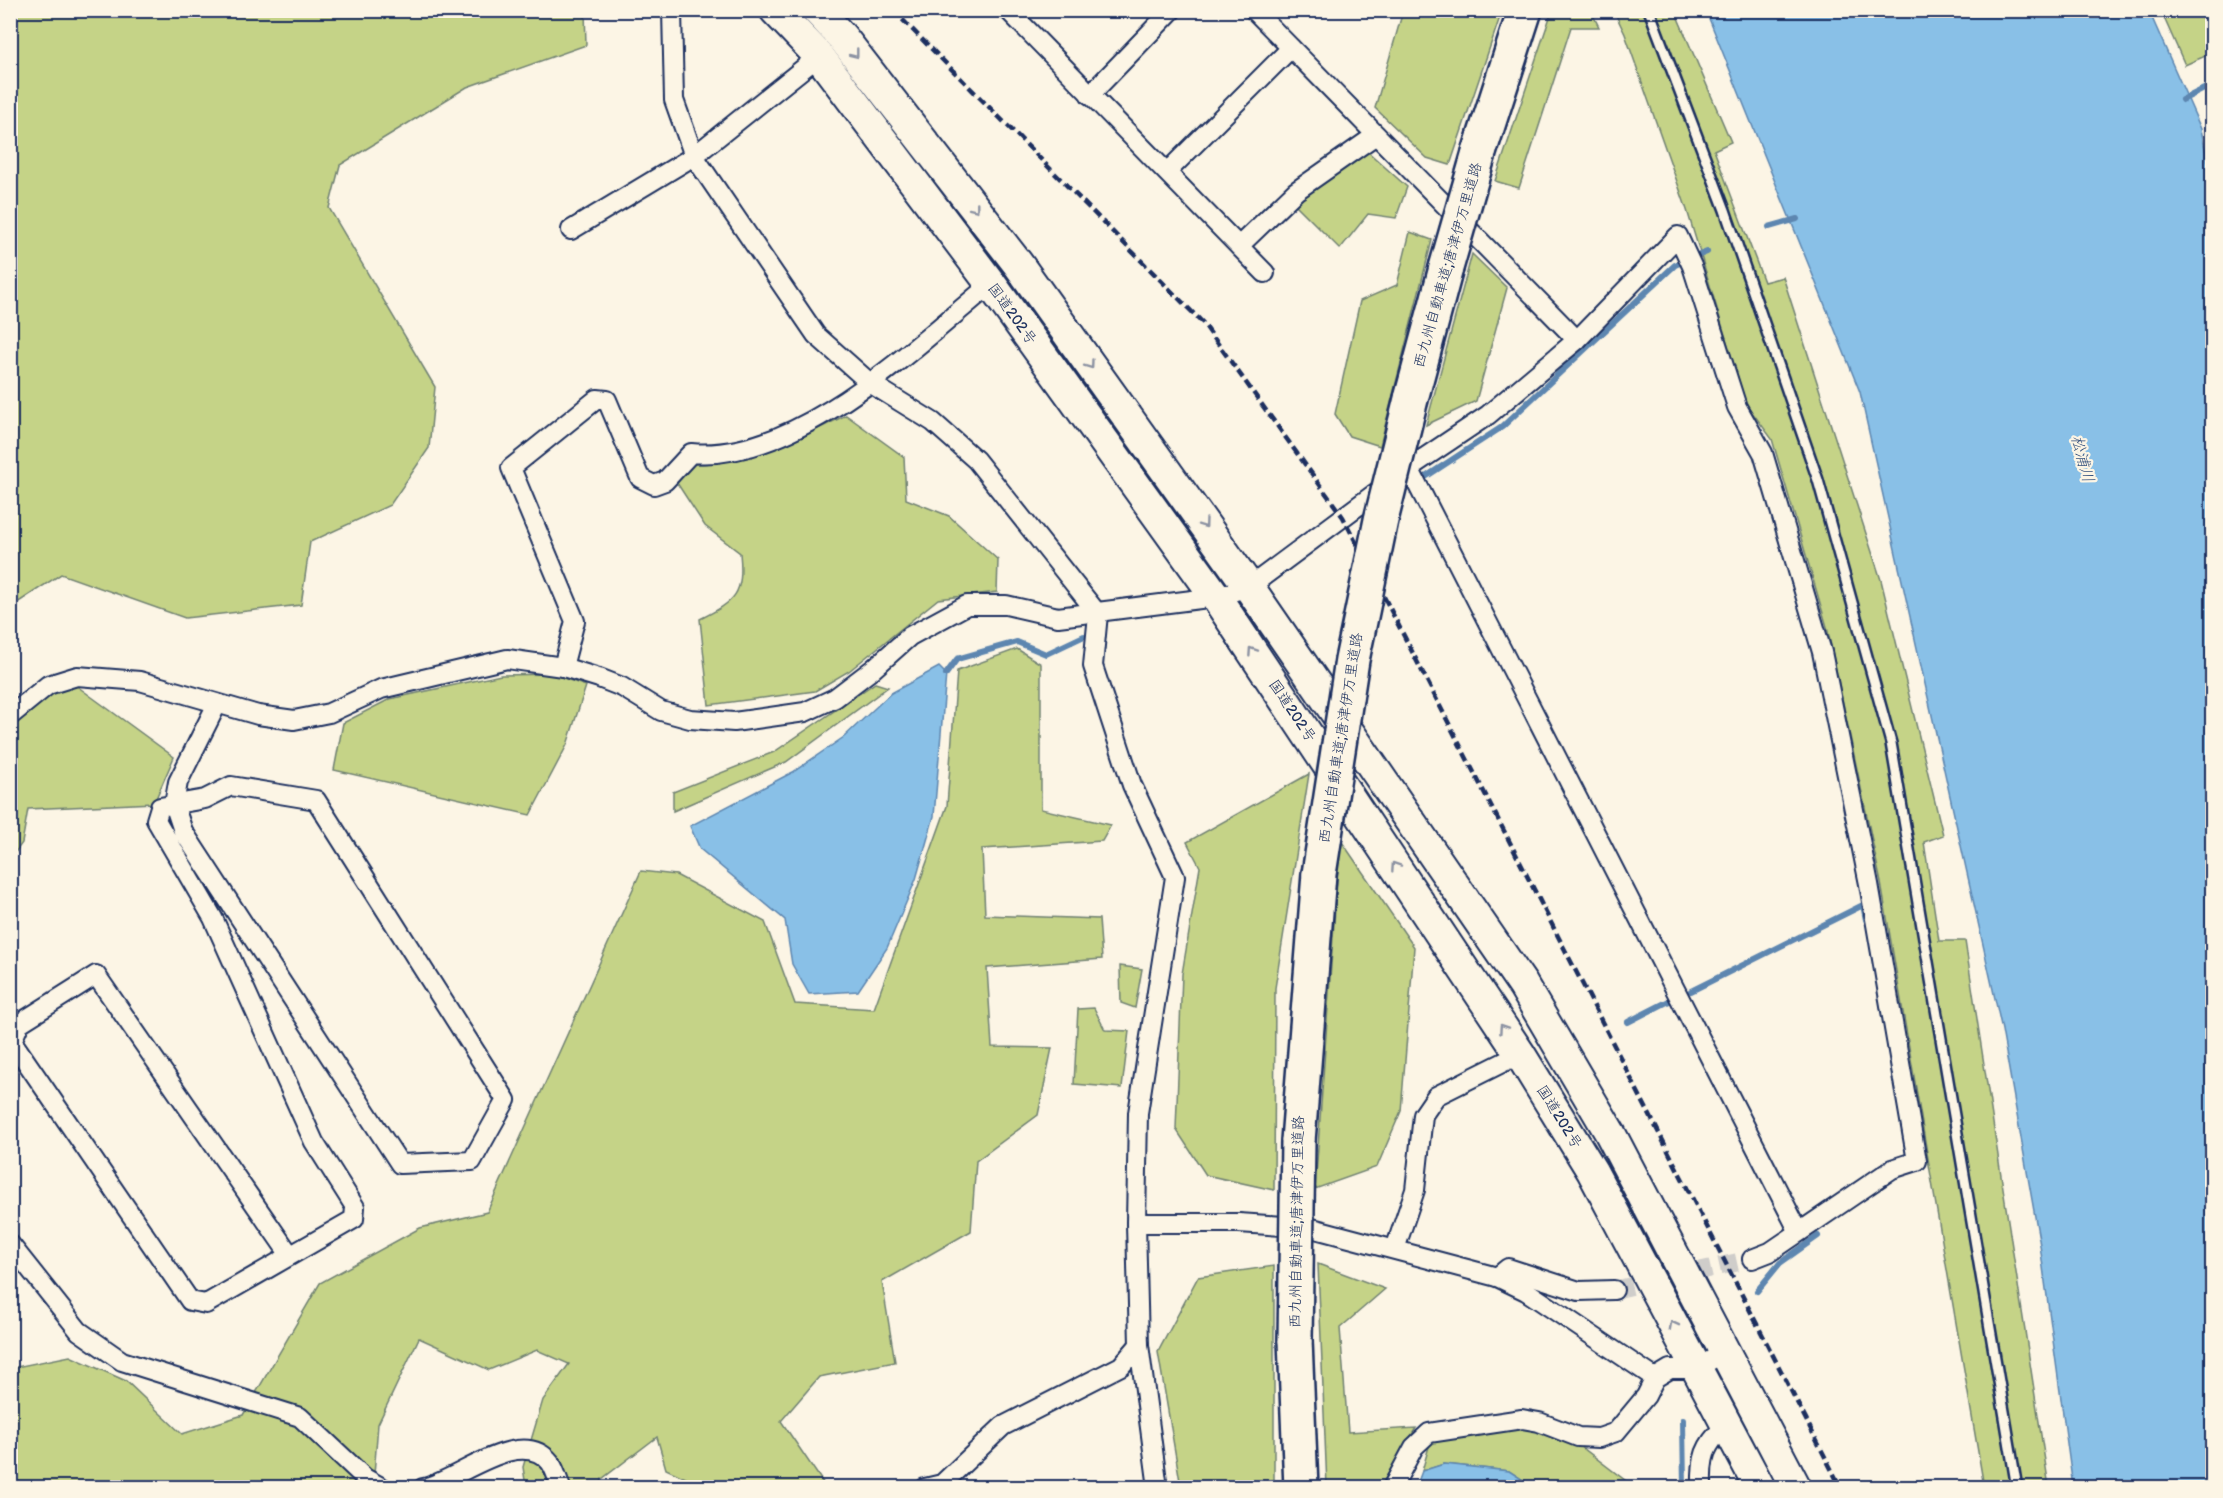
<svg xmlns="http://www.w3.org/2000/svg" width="2223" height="1498" font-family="'Balsamiq Sans','Klee One',sans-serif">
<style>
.green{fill:#c5d387;stroke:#708172;stroke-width:1.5}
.water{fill:#89c0e7;stroke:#5d86b0;stroke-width:1.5}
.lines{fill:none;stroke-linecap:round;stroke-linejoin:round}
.stream{stroke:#5d86b0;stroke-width:6}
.minor-tunnel{stroke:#cfcdca;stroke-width:18;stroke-dasharray:18 9;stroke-linecap:butt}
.service-casing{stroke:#1b2f5e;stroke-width:14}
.minor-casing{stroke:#1b2f5e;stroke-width:22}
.trunk-casing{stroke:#1b2f5e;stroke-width:34}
.motorway-casing{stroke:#1b2f5e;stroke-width:38}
.service{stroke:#fcf5e5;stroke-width:9}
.minor{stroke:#fcf5e5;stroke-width:18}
.trunk{stroke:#fcf5e5;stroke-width:30}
.motorway{stroke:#fcf5e5;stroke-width:33}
.rail{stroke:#1b2f5e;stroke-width:4.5;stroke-dasharray:9 4.5;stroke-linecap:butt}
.motorway-bridge-casing{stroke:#1b2f5e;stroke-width:38;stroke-linecap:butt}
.motorway-bridge{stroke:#fcf5e5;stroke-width:33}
.oneway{stroke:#8c92a2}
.labels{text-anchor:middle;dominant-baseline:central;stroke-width:4.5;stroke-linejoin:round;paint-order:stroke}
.street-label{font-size:15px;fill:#1b2f5e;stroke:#fcf5e5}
.water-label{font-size:16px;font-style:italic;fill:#365380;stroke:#fcf5e5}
</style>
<rect width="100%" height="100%" fill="#fcf5e5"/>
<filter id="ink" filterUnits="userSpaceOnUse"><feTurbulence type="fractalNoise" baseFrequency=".0167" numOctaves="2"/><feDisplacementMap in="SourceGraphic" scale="12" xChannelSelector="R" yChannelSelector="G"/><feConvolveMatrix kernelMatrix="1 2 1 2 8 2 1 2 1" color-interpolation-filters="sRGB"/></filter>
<g filter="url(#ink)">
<g class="green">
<polygon points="11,10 585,11 586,45 467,87 340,165 329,208 435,387 429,448 390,505 310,542 301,605 185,618 61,574 11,607"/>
<polygon points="1403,11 1502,11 1450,165 1427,158 1375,108"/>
<polygon points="1552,11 1591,11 1599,27 1571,27 1519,188 1495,181"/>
<polygon points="1614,11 1675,11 1731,142 1714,150 1764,282 1783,277 1881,580 1943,835 1924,842 1939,941 1965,941 2049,1487 1984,1487 1881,883 1827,627 1772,439 1746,404 1687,210 1625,34"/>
<polygon points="2161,11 2212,11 2212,53 2185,65"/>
<polygon points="1366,150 1407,187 1396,218 1368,214 1340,249 1295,204"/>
<polygon points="1410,232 1432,240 1380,446 1349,436 1335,414 1360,301 1397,285"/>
<polygon points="1472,254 1507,288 1476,401 1426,425"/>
<path d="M846 415 904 457 906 499 949 516 998 560 997 592 938 599 849 671 815 691 709 705 700 619C736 601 744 594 740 553L705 526 677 483 692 464C745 465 799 439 846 415Z"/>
<polygon points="1017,649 1041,664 1041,809 1111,825 1102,841 982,849 985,915 1099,919 1102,959 987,968 992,1047 1052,1048 1038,1115 976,1161 971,1231 882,1282 895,1362 819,1377 781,1421 826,1487 705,1487 666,1469 657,1437 602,1479 600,1487 526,1487 523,1467 543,1400 569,1364 537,1350 489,1370 419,1338 378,1424 373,1487 11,1488 11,1368 70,1356 126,1381 182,1434 243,1415 320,1283 420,1228 487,1212 641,871 676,875 765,922 795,1004 874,1009 947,806 957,671"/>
<polygon points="552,674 586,686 567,745 530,815 334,770 343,723 390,699 501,675"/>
<polygon points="875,683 888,687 786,762 673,811 673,792 774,752"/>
<polygon points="74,684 174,757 154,803 28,809 22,843 11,858 10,725 46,693"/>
<polygon points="1309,774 1275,988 1274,1190 1206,1175 1176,1129 1182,974 1200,867 1187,842"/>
<polygon points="1340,839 1414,947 1401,1111 1377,1167 1315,1189"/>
<polygon points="1120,966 1142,969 1135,1008 1121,1003"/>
<polygon points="1094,1008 1105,1030 1129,1031 1122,1088 1074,1084 1078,1009"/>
<polygon points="1318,1264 1385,1289 1340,1328 1348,1432 1416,1428 1380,1487 1327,1487"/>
<polygon points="1274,1266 1274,1487 1181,1487 1158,1352 1198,1277"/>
<polygon points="1529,1426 1580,1446 1634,1487 1534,1487 1509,1471 1444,1464 1422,1471 1430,1443"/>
</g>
<g class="water">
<polygon points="1706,11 2149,11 2201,129 2212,183 2212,1487 2073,1487 2040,1245 2002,1030 1860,392"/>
<polygon points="939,667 946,674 934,816 916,879 887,948 858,991 809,994 792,964 785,920 700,849 690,826 793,772 844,737 891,693"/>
<polygon points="1444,1464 1509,1471 1534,1487 1416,1487 1422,1471"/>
</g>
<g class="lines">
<g class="stream">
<polyline points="2182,100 2212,85"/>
<polyline points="1769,227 1797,219"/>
<polyline points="1427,476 1502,427 1675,265 1707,252"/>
<polyline points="946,674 957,659 1017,642 1046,654 1084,636"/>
<polyline points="1691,991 1863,905 1866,920"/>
<polyline points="1628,1022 1671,1000"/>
<polyline points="1757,1291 1780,1263 1818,1236"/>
<polyline points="1683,1420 1684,1488"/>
</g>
<polyline class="minor-tunnel" points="1614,1290 1752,1259"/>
<g class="service-casing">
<polyline id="service" points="1649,10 1725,210 1818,480 1891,743 2017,1488"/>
</g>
<g class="minor-casing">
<g id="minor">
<polyline points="672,10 674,100 694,156 816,335 870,383 933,422 976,460 1098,614 1093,666 1132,785 1175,877 1138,1113 1136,1223 1139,1345 1158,1488"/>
<polyline points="1008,10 1265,273"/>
<polyline points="1254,10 1577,340"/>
<polyline points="1090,95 1172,10"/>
<polyline points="1167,172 1291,48"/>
<polyline points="571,230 694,156 819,56"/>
<polyline points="1239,246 1296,191 1376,135"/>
<polyline points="1409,468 1799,1232"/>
<path d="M563 667 575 621 511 468 597 399 607 400 640 478 654 485 665 481 691 453C797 463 914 347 991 284"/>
<polyline points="217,704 178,782 174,804 183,831 400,1164 472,1161 506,1100 316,800 231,786 205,799 160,807 156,820 213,918 314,1142 355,1207 354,1219 206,1304 190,1301 12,1041 20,1023 96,975 290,1255"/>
<polyline points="10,716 48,685 77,676 140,681 258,715 294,720 329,713 381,689 507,659 563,667 599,678 622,687 661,711 690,719 734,722 805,712 835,698 873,669 910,636 967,605 1006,605 1058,617 1216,597 1249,587 1409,468 1488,415 1577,340 1678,236 1692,266 1737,407 1763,453 1822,652 1869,884 1917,1161 1892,1169 1770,1252 1752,1259"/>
<polyline points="1136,1223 1239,1223 1312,1228 1497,1277 1526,1291 1655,1378"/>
<polyline points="10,1244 79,1331 122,1361 300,1417 365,1478 383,1488"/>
<polyline points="1395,1249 1415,1190 1423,1115 1436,1096 1520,1054"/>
<polyline points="1497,1277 1508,1268 1579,1291 1614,1290"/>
<path d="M423 1488C456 1482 520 1425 550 1462 555 1469 558 1480 561 1488"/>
<polyline points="925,1488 942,1484 1003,1426 1121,1366 1139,1345"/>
<polyline points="1392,1488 1414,1447 1429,1433 1522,1419 1539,1422 1578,1437 1599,1438 1616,1432 1646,1396 1655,1378 1670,1369 1696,1369 1726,1351"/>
<path d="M1702 1488C1701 1457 1704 1446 1726 1425"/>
</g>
</g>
<g class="trunk-casing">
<g id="trunk">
<polyline points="775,10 819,56 991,284 1216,597 1520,1054 1592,1171 1760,1488"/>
<polyline points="817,10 842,37 1018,264 1249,587 1523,985 1610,1133 1796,1488"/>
</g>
</g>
<g class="motorway-casing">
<g id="motorway">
<polyline points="1479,153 1525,10"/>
<polyline points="1411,399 1446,268"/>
<polyline points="1298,1141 1319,874"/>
<polyline points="1295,1340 1301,1488"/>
</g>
</g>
<use href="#service" class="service"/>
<use href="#minor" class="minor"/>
<use href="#trunk" class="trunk"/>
<use href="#motorway" class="motorway"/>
<polyline class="rail" points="893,10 1203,323 1343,517 1841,1488"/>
<g class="motorway-bridge-casing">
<g id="motorway-bridge">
<polyline points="1446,268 1479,153"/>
<polyline points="1319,874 1352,660 1381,520 1411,399"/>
<polyline points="1295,1340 1298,1141"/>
</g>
</g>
<use href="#motorway-bridge" class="motorway-bridge"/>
</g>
<defs><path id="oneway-chevron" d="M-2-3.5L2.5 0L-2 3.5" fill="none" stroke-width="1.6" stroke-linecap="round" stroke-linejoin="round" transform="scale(1.5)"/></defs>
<g class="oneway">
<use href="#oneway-chevron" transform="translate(855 54) rotate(52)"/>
<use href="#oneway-chevron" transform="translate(975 208) rotate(52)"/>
<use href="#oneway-chevron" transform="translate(1090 365) rotate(54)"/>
<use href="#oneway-chevron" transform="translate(1204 524) rotate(54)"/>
<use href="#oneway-chevron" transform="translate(1252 651) rotate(-124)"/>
<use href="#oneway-chevron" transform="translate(1395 866) rotate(-124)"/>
<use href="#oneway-chevron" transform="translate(1503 1028) rotate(-124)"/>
<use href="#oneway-chevron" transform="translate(1673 1325) rotate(-118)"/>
</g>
</g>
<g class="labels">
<g class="street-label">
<text transform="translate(1448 265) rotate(-74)">西九州自動車道;唐津伊万里道路</text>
<text transform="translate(1012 314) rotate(54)">国道202号</text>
<text transform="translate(1292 711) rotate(56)">国道202号</text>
<text transform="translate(1341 738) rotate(-81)">西九州自動車道;唐津伊万里道路</text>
<text transform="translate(1559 1117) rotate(58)">国道202号</text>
<text transform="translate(1297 1222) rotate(-89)">西九州自動車道;唐津伊万里道路</text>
</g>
<g class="water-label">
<text transform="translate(2082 459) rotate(75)">松浦川</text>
</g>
</g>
<rect width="2223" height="1498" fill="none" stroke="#fcf5e5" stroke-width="36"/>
<rect x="18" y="18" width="2187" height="1462" fill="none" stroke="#1b2f5e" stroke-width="2" filter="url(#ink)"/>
</svg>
